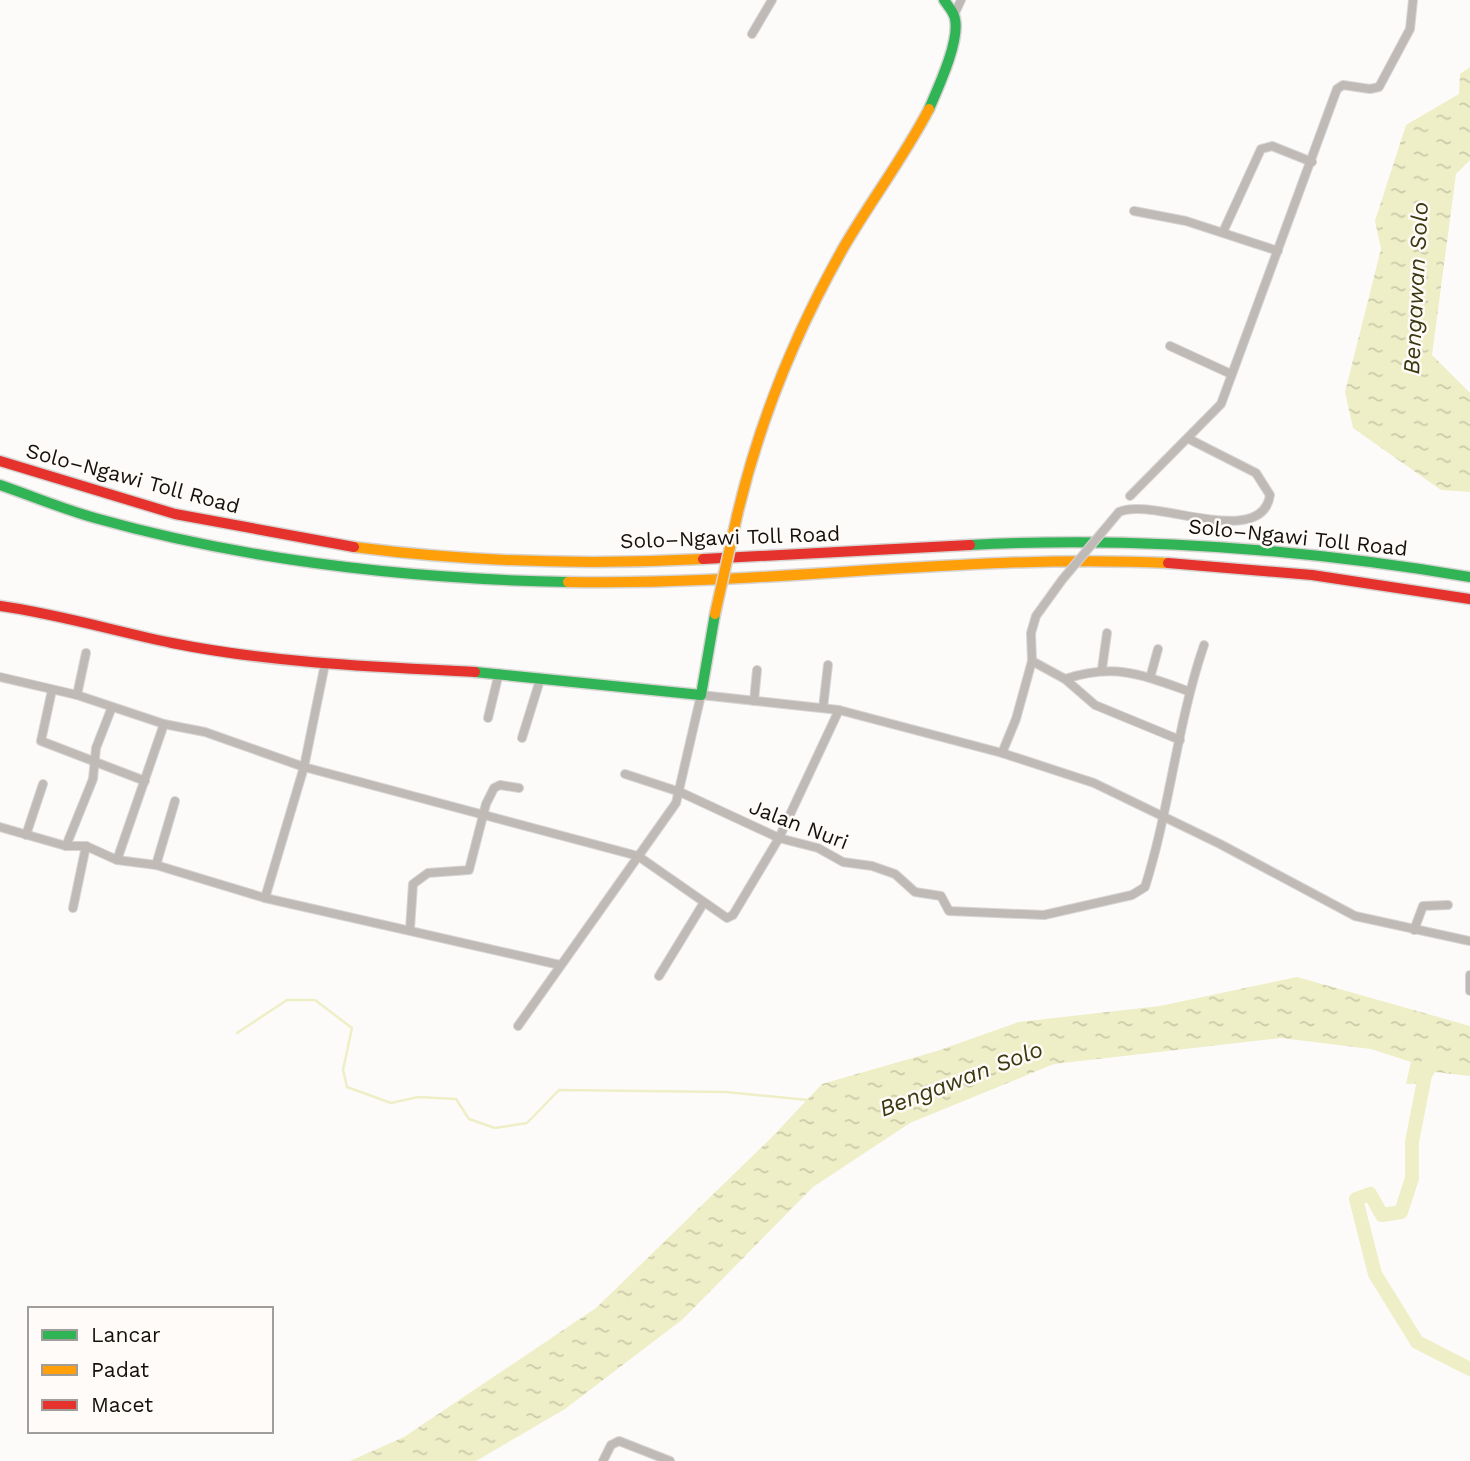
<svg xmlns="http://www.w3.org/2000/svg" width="1470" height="1461" font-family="'Work Sans',sans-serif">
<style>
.water{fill:url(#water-ripples)}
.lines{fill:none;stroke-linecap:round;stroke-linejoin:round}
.stream{stroke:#eeeec7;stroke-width:2.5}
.river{stroke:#eeeec7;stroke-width:14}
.street-casing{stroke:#d7d5d4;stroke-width:10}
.fast-casing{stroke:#d7d5d4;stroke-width:13}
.slow-casing{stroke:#d7d5d4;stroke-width:13}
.jam-casing{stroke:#d7d5d4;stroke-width:13}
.street{stroke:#c0bab7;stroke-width:8}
.fast{stroke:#30b455;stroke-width:10}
.slow{stroke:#ff9f0a;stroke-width:10}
.jam{stroke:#e5322d;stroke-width:10}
.street-bridge-casing{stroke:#d7d5d4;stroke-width:10;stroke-linecap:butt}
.slow-bridge-casing{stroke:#d7d5d4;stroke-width:13;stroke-linecap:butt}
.street-bridge{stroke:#c0bab7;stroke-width:8}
.slow-bridge{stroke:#ff9f0a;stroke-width:10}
.labels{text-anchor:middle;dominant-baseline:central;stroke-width:5;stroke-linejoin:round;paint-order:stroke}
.street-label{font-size:21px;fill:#15100c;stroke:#fefbf8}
.water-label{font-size:23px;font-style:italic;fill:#3a3910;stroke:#fefbf8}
</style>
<defs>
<pattern id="water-ripples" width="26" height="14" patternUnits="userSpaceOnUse" patternTransform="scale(1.75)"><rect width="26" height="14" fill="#eeeec7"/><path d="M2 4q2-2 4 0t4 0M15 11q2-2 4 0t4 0" fill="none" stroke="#cbcbaa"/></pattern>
</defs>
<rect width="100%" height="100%" fill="#fdfbf9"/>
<g class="water">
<polygon points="1470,67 1470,160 1456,174 1432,355 1470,393 1470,492 1441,490 1353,428 1345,392 1381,249 1375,221 1406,125 1459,94 1460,74"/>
<polygon points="1297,977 1470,1026 1470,1076 1435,1072 1428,1083 1406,1084 1411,1062 1371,1049 1281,1038 1054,1064 910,1123 813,1187 683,1319 565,1409 476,1461 350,1461 404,1437 596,1308 771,1138 822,1084 937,1051 1019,1022 1160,1006"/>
</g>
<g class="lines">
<polyline class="stream" points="237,1033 287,1000 315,1000 352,1028 343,1070 347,1087 391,1103 418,1097 456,1099 469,1119 495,1128 527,1123 559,1090 726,1092 808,1100"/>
<polyline class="river" points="1427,1065 1412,1142 1412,1178 1401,1212 1382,1215 1370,1194 1356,1199 1375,1274 1417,1342 1470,1369"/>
<g class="street-casing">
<g id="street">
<polyline points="954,15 961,0"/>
<polyline points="752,34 772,0"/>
<polyline points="1134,211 1186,221 1278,251"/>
<polyline points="1223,232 1261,149 1272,146 1312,162"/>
<polyline points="1170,346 1231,374"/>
<polyline points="1130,496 1221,404 1337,89 1343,85 1370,89 1379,87 1410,29 1413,0"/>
<path d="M1119 512C1151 496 1262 551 1270 495L1256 473 1189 439"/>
<path d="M1032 661 1065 679C1115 663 1140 674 1188 691"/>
<polyline points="1102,669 1107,633"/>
<polyline points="0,677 77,695 164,724 205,732 304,767 638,856 727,918 733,915 779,838 839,710"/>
<polyline points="1150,678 1158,649"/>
<polyline points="1065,679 1095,705 1180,740"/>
<polyline points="52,690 41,741 145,781"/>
<polyline points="77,695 86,653"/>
<polyline points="754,701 757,670"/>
<polyline points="823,708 828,665"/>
<polyline points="488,718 499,673"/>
<polyline points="522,738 540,680"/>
<polyline points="1002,753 1016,719 1032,661 1031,633 1036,616 1062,580"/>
<path d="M625 774 680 792 779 838 818 848 843 862 872 866 895 874 915 892 941 896 949 911 1044 915 1132 895 1145 887C1170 808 1177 724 1204 645"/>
<polyline points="0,827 66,846 86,846 117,860 156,865 265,898 560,965"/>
<polyline points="26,835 43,784"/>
<polyline points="66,846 93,779 96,748 112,707"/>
<polyline points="117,860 164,724"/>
<polyline points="156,865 175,801"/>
<polyline points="265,898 304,767 325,664"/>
<polyline points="73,908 86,846"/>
<polyline points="410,929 413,884 428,873 469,870 486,804 494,788 500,785 519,788"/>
<polyline points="1414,930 1423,906 1448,905"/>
<polyline points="1470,975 1470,991"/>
<polyline points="659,976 703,904"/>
<polyline points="518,1026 676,803 701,695 839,710 1002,753 1094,783 1220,844 1355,916 1470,941"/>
<polyline points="603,1461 611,1445 619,1441 670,1461"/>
</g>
</g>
<g class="fast-casing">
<g id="fast">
<path d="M929 109C938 88 960 41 955 19 954 12 948 6 944 0"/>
<path d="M0 485C32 496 63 509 95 518 248 561 409 579 568 582"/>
<path d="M970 545C1138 536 1304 549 1470 577"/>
<polyline points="475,672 701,695 715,614"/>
</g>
</g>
<g class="slow-casing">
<g id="slow">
<path d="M737 516C759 422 797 329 845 245 872 199 904 157 929 109"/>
<path d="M354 547C470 562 587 565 703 559"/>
<path d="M568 582C768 586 968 553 1168 563"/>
</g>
</g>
<g class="jam-casing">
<g id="jam">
<polyline points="0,461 175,514 354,547"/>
<polyline points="703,559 970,545"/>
<polyline points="1168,563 1312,575 1470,599"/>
<path d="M0 606C58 614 114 631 172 643 272 663 374 667 475 672"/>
</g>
</g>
<use href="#street" class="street"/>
<use href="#fast" class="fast"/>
<use href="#slow" class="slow"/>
<use href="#jam" class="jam"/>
<g class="street-bridge-casing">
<polyline id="street-bridge" points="1062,580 1119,512"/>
</g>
<g class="slow-bridge-casing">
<polyline id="slow-bridge" points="715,614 737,516"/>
</g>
<use href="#street-bridge" class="street-bridge"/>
<use href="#slow-bridge" class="slow-bridge"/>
</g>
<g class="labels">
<g class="street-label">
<text transform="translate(133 478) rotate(15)">Solo–Ngawi Toll Road</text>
<text transform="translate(730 537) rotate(-2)">Solo–Ngawi Toll Road</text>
<text transform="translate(1298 537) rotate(6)">Solo–Ngawi Toll Road</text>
<text transform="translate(799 824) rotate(21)">Jalan Nuri</text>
</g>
<g class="water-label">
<text transform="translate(1416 288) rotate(-87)">Bengawan Solo</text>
<text transform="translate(961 1079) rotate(-21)">Bengawan Solo</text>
</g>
</g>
<rect x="28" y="1307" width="245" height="126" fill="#fefbf8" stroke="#a19d9a" stroke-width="2"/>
<rect x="42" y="1330" width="35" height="10" fill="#30b455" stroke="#a19d9a" stroke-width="2"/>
<text x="91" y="1342" font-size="21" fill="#15100c">Lancar</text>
<rect x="42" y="1365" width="35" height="10" fill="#ff9f0a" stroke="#a19d9a" stroke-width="2"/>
<text x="91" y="1377" font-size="21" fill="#15100c">Padat</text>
<rect x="42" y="1400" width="35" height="10" fill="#e5322d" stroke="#a19d9a" stroke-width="2"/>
<text x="91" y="1412" font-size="21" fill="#15100c">Macet</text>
</svg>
